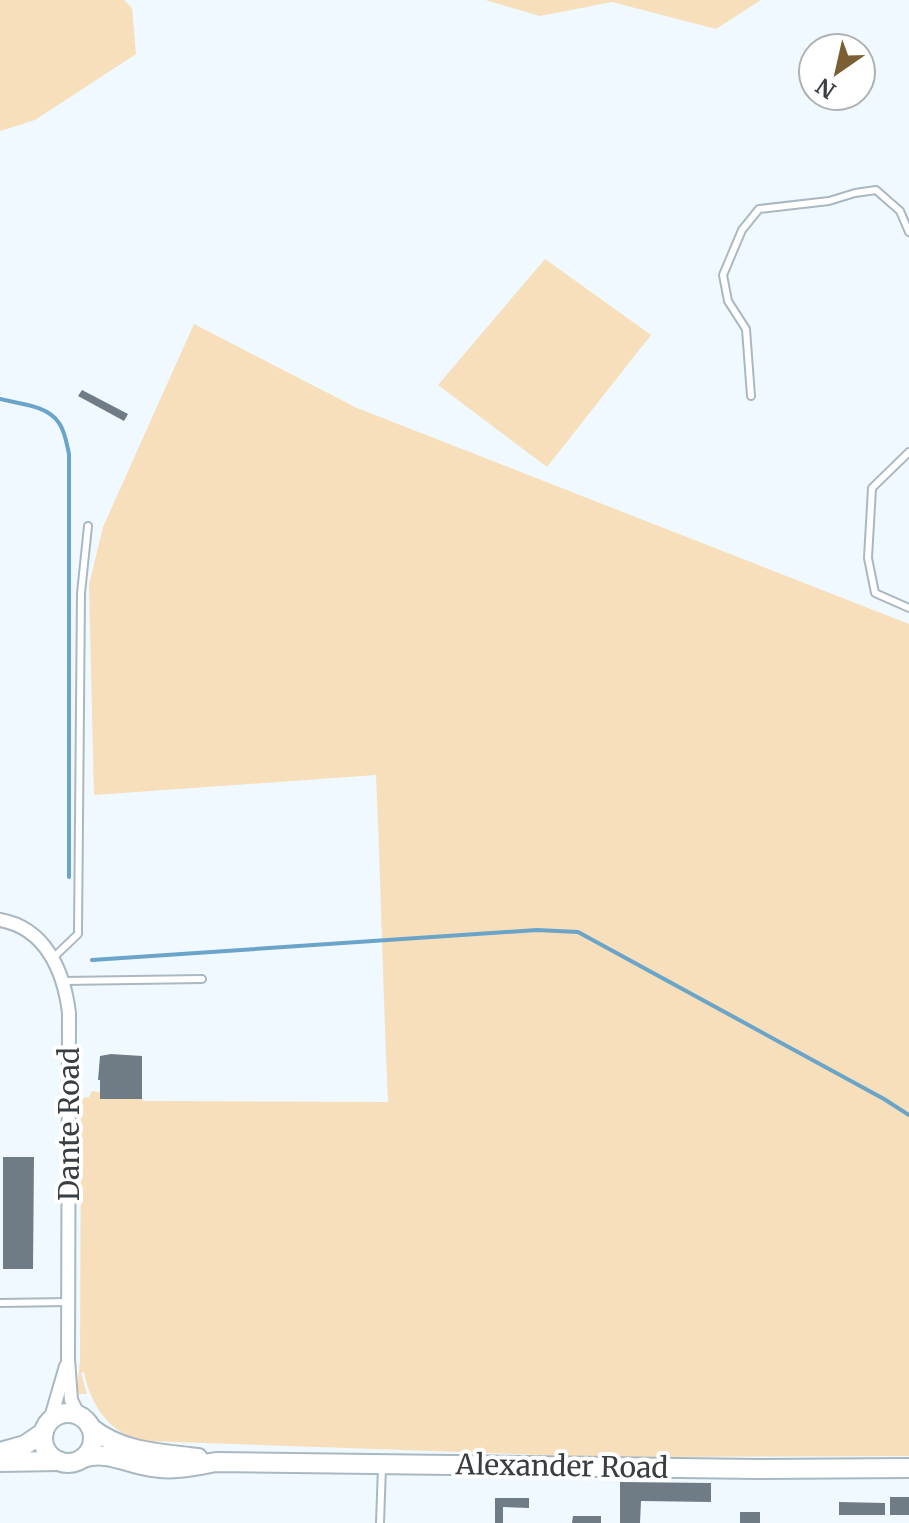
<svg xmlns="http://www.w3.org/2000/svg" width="909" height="1523" font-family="Merriweather,serif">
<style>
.green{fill:#f6dfba}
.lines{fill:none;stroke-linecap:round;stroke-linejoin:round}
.stream{stroke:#6ba4c9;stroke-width:4}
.building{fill:#707c85}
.lane-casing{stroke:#aab8c1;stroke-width:10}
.street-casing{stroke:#aab8c1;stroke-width:16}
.secondary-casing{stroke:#aab8c1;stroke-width:22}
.lane{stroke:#fff;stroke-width:6}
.street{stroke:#fff;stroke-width:12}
.secondary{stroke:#fff;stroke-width:18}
.labels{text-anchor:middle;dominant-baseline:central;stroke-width:8;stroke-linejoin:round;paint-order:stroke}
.street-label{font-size:28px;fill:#383e42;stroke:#fff}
</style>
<rect width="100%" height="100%" fill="#f0f9ff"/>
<g class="green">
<polygon points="0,0 124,0 132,8 136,54 35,120 0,131"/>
<polygon points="485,0 761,0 716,29 612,2 540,16"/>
<polygon points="545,259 651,335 547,467 438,385"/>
<path d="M194 324 357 408 909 624V1456L602 1457 146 1441C111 1436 90 1405 84 1372L81 1373 87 1394H76L80 1362 81 1098 89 1097 92 1091 142 1099 143 1101 388 1102C383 993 381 884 376 775L94 795 89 585 103 527Z"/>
</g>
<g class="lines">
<g class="stream">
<path d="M0 399C19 404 47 405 59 423 65 431 67 445 69 454V877"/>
<polyline points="92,960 537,930 578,932 884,1099 909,1115"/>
</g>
</g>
<g class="building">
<polygon points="82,390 128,414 124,421 78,396"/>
<polygon points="111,1054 142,1056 142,1099 100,1099 100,1080 98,1080 100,1056"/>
<polygon points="3,1157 34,1157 33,1269 3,1269"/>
<polygon points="620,1482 711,1483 711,1502 641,1501 640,1523 620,1523"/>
<rect x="890" y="1497" width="19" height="18"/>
<polygon points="495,1498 529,1498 529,1508 503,1507 503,1523 495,1523"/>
<polygon points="839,1502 885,1503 885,1515 839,1515"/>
<rect x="740" y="1512" width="20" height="11"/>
<polygon points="573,1516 601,1516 601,1523 572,1523"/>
</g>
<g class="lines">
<g class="lane-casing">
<g id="lane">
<polyline points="751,396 746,329 728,301 723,275 742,230 759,209 829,201 855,193 876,190 900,211 909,232"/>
<polyline points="909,452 872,488 868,558 875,593 909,608"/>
<polyline points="53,958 78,934 81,593 88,526"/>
<polyline points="64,981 202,979"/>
<polyline points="0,1303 68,1302"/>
<polyline points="380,1523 382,1467"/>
</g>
</g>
<g class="street-casing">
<g id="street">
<path d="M0 920C46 928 64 972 69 1013L68 1359 71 1400 79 1416"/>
<polyline points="50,1421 66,1366"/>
</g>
</g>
<g class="secondary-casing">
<g id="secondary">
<circle cx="68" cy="1438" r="25"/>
<path d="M91 1428C123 1453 159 1453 198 1458"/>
<polyline points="0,1452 25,1445 44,1432"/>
<path d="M83 1458C108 1450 127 1464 152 1467 173 1471 194 1466 216 1462L756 1469 909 1468"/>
<polyline points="0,1462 59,1461"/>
</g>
</g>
<use href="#lane" class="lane"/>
<use href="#street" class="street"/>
<use href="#secondary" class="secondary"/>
</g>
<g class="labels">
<g class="street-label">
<text transform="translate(69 1124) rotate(-90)">Dante Road</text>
<text transform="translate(562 1466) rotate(1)">Alexander Road</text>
</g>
</g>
<g transform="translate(837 72) rotate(214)"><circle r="38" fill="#ffffff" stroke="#afb2b3" stroke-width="2"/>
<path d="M0-6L14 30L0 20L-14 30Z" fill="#7b5f32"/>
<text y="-12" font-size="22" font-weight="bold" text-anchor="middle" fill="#383e42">N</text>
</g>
</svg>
